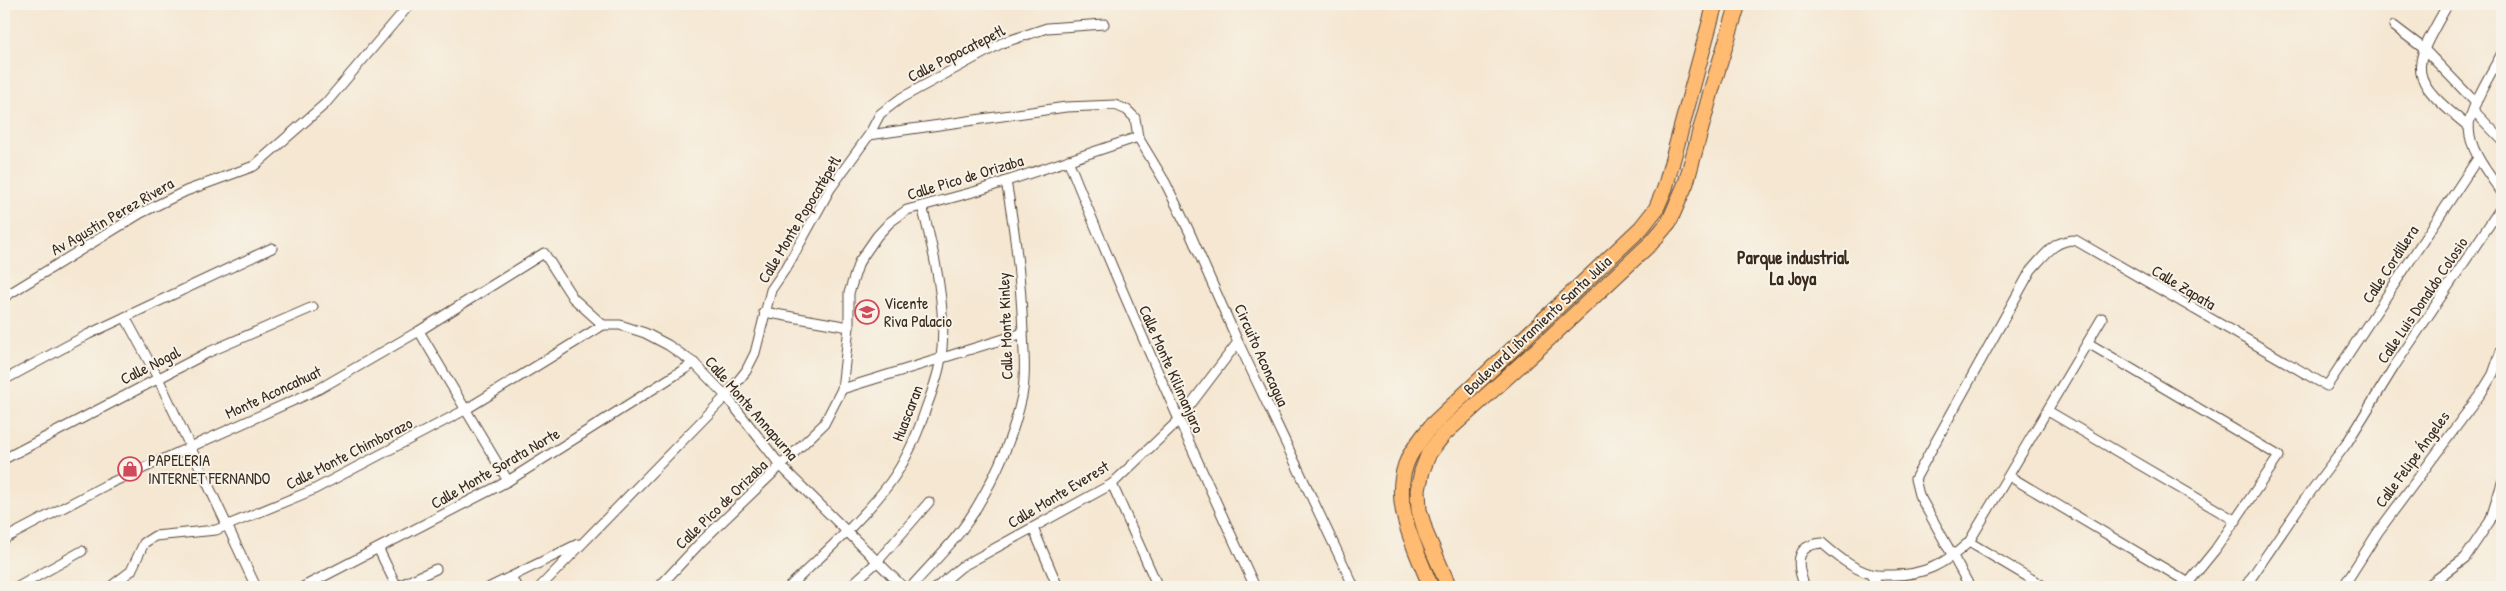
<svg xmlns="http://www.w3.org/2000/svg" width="2506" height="591" font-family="'Patrick Hand',sans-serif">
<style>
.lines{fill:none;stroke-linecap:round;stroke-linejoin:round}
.minor-casing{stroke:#574639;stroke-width:11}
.primary-casing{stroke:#574639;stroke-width:17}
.minor{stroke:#fff;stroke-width:9}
.primary{stroke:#ffbb71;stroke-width:15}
.labels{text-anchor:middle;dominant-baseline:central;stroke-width:4;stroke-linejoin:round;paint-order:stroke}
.street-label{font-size:16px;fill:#3b2a1e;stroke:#f7f3e8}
.poi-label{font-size:16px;fill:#3b2a1e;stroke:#f7f3e8;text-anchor:start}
.neighbourhood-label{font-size:18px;font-weight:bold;fill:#3b2a1e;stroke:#f7f3e8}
</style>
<rect width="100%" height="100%" fill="#f7f3e8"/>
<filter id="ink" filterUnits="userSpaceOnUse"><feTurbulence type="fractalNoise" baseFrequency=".02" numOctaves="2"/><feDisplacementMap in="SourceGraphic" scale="10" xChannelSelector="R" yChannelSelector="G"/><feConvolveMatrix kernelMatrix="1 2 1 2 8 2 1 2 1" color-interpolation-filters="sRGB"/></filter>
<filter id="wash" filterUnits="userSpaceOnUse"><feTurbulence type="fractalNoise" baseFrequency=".0096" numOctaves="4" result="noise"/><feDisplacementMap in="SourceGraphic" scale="20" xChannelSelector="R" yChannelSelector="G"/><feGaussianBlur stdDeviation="1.12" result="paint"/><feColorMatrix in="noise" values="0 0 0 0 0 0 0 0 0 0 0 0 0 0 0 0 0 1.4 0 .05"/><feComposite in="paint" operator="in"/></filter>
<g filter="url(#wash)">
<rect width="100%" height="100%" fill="#f5e7d2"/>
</g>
<g filter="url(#ink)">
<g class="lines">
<g class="minor-casing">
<g id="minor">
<path d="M2448 4C2410 71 2406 76 2469 127"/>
<polyline points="2394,26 2423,48 2476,103"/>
<path d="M2502 53C2493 70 2468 110 2469 128 2470 152 2489 174 2502 193"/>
<polyline points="2474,111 2502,140"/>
<polyline points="869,135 1066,107 1115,105 1127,110 1135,118 1138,137 1165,182 1189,231 1238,342 1354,587"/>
<path d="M1068 160C1126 304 1190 446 1255 587"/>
<polyline points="4,297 141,213 186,191 254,166 325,104 410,4"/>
<polyline points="764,312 849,327"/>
<polyline points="125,317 158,378 256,587"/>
<polyline points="419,331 508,481"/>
<polyline points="2088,343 2279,456 2215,550 2185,587"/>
<polyline points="4,380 89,334 272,248"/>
<polyline points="842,389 1023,333"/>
<polyline points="2048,411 2236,521"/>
<polyline points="4,459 209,352 313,307"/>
<polyline points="2009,476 2189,583"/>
<polyline points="1112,484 1158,587"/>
<polyline points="1033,528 1058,587"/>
<polyline points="4,539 106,485 319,389 419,331 544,253 573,298 603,325 620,325 645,333 668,345 694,363 726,396 781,466 903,587"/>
<polyline points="1969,542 2045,587"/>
<polyline points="379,550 397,587"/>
<polyline points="1871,575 1879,587"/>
<polyline points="509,578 518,587"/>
<polyline points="18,587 82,551"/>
<polyline points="110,587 131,571 144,543 155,536 216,530 313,490 465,410 603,325"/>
<polyline points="303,587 508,481 694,363"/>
<polyline points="396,587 436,569"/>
<polyline points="490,587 578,544"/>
<polyline points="540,587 726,396 746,371 755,353 771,290 788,265 830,189 869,135 880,114 901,98 1002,43 1047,28 1104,24"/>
<polyline points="659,587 700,543 824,424 842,389 849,327 849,293 859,262 877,236 890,222 907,210 977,191 1138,137"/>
<path d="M789 587C823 554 860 522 889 484 904 464 915 440 923 417 929 399 937 381 940 363 949 315 934 252 922 206"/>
<polyline points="849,587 877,562 929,502"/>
<path d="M911 587C934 561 961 536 978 505 997 473 1014 433 1022 396 1026 375 1024 353 1023 332 1021 281 1015 231 1006 181"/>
<polyline points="937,587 961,567 1112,484 1178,421 1238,342"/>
<path d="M1805 587C1797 567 1793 545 1822 543 1836 555 1852 569 1871 574 1876 576 1884 575 1890 575 1923 576 1945 564 1969 542L2102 318"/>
<path d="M1970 587 1919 495 1915 479 2031 270C2045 255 2054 240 2075 240L2327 386 2478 158"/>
<polyline points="2245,587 2300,506 2347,443 2394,367 2502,206"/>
<polyline points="2343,587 2378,532 2482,392 2493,374 2502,348"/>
<polyline points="2426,587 2465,558 2490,521 2502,483"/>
</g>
</g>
<g class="primary-casing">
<g id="primary">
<path d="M1431 587C1415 547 1388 500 1409 457 1415 446 1424 435 1432 425L1641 228 1656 209 1665 188 1715 4"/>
<polyline points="1449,587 1426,534 1419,510 1418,490 1422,471 1429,453 1443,435 1540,347 1652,242 1669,222 1686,183 1712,88 1738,4"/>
</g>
</g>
<use href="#minor" class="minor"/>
<use href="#primary" class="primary"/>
</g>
</g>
<defs>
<g id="school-ring" transform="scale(1.25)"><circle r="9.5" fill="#f7f3e8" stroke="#d1495b" stroke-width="1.5"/><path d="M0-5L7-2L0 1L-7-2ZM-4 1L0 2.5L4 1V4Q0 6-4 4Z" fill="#d1495b"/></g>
<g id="shop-ring" transform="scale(1.25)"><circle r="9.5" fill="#f7f3e8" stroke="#d1495b" stroke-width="1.5"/><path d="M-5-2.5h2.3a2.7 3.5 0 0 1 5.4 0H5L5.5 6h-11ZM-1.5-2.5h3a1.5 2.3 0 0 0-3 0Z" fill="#d1495b"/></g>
</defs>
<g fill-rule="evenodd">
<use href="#school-ring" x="867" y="312"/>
<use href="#shop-ring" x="130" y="469"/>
</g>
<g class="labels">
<g class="street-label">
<text transform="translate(956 53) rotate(-27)">Calle Popocatepetl</text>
<text transform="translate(965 177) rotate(-17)">Calle Pico de Orizaba</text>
<text transform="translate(112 216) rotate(-30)">Av Agustin Perez Rivera</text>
<text transform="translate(799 219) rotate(-59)">Calle Monte Popocatépetl</text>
<text transform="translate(2390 264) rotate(-57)">Calle Cordillera</text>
<text transform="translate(2184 287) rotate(31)">Calle Zapata</text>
<text transform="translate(2422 300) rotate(-56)">Calle Luis Donaldo Colosio</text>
<text transform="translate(1537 325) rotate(-43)">Boulevard Libramiento Santa Julia</text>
<text transform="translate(1005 326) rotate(-92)">Calle Monte Kinley</text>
<text transform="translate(1262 355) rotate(66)">Circuito Aconcagua</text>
<text transform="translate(150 365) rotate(-27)">Calle Nogal</text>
<text transform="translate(1172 369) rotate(66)">Calle Monte Kilimanjaro</text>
<text transform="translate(273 392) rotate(-25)">Monte Aconcahuat</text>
<text transform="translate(752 408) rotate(49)">Calle Monte Annapurna</text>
<text transform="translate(907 413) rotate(-69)">Huascaran</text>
<text transform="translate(349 453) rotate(-27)">Calle Monte Chimborazo</text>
<text transform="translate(2412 459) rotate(-54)">Calle Felipe Ángeles</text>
<text transform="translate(495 468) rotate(-30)">Calle Monte Sorata Norte</text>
<text transform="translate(1058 494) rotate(-31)">Calle Monte Everest</text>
<text transform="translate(721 504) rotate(-44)">Calle Pico de Orizaba</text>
</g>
<g class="poi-label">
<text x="884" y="303">Vicente<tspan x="884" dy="18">Riva Palacio</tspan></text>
<text x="148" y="460">PAPELERIA<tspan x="148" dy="18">INTERNET FERNANDO</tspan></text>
</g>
<g class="neighbourhood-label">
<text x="1793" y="257">Parque industrial<tspan x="1793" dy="21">La Joya</tspan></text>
</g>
</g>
<rect width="2506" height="591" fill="none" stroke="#f7f3e8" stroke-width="20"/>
</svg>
